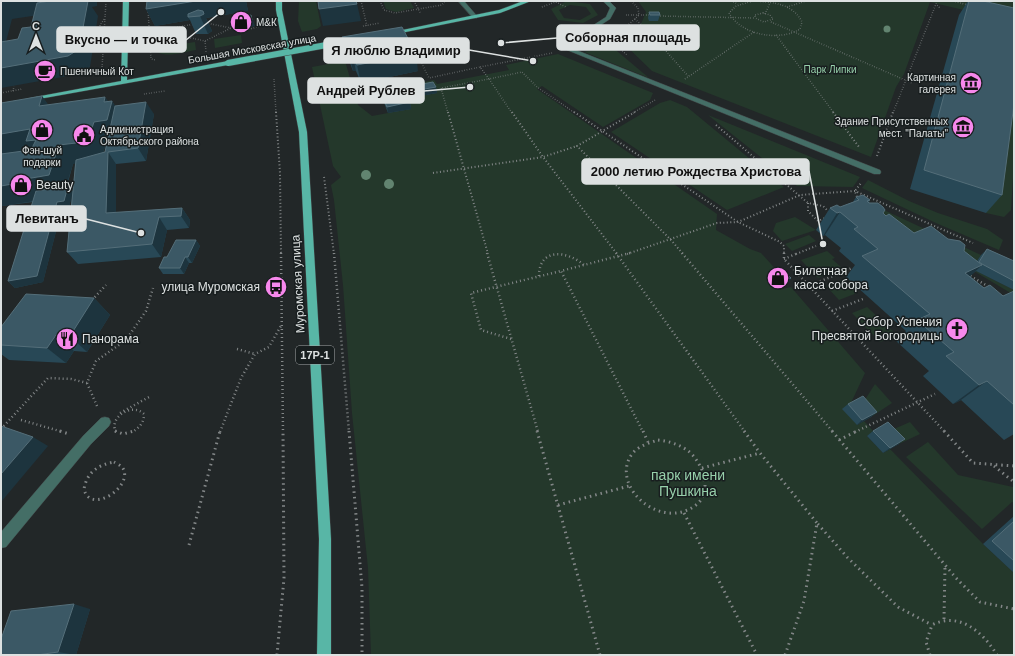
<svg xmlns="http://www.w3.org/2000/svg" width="1015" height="656" font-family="Helvetica,sans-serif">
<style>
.green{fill:#24382b;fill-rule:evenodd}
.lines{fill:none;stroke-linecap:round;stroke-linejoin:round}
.lane-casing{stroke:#404546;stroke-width:1}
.street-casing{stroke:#404546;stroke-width:1}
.primary-casing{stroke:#404546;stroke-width:1}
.path-far3{stroke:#838788;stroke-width:1.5;stroke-dasharray:0.5 2;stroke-linecap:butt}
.path-far2{stroke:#838788;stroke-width:2;stroke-dasharray:1 2.5;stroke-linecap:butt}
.path-far1{stroke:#838788;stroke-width:2.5;stroke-dasharray:1 3;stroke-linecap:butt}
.path{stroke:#838788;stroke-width:3;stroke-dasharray:1.5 4;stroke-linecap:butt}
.lane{fill:#446e66;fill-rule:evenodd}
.street{fill:#446e66;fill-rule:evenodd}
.primary{fill:#58b6a6;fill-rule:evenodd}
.primary-bridge-casing{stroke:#404546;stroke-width:7;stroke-linecap:butt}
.primary-bridge{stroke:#58b6a6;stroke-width:6}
.tree{fill:#628470}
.wall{fill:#284856;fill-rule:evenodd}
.shaded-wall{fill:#1d343e}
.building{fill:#3b5865;stroke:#546e79}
.labels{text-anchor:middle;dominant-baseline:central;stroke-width:3;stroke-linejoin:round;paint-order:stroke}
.far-poi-label{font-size:10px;fill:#dde1e1;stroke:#181e1f;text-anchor:start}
.far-street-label{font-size:10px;fill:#dde1e1;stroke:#181e1f}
.far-park-label{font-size:10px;fill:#97d0ab;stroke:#181e1f}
.shield{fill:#181e1f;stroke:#a2a6a7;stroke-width:1}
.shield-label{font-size:11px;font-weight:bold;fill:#dde1e1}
.poi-label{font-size:12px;fill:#dde1e1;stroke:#181e1f;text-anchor:start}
.street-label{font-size:12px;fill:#dde1e1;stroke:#181e1f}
.near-park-label{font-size:14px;fill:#97d0ab;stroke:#181e1f}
.leader{fill:none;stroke:#dde1e1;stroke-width:1.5}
.callout-dot{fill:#dde1e1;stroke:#181e1f;stroke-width:1.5}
.callout{fill:#dde1e1;stroke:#dde1e1;stroke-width:1.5}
.callout-label{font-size:13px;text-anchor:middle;font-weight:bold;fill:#111}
</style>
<rect width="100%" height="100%" fill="#222728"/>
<g class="green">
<polygon points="299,1 316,1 321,26 317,29 302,32 298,21"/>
<polygon points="383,1 410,1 414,8 396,12 386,9"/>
<path d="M567 1 590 4 598 15 583 23 558 20 551 9ZM570 5 586 7 591 14 580 20 564 18 559 10Z"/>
<polygon points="638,1 1014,1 1014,22 930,2 904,74 896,87 871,157 652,71 618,38 641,24 646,12"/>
<polygon points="1014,28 1014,162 1011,210 1004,217 986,213"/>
<polygon points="241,35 242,43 215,48 214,39"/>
<path d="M195 42 196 50C184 52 168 58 157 52L156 48Z"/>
<polygon points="611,46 649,78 584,52"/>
<path d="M558 54 653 93 650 100 603 127 542 86 537 89 717 214 716 230 750 249 761 253 779 273 766 278 778 290 791 287 865 373 850 405 857 425 864 421 874 432 867 436 883 453 890 449 983 544 1014 573V655H371L368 568 352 413 343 285 334 200 331 185 341 177 333 166 312 67 345 61 358 105 372 116 388 113 383 100 374 99 372 97C380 91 386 94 394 93 398 93 399 90 402 89 408 85 418 85 424 84V82L434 80 437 84 509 70 506 65Z"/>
<polygon points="670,100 687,107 784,187 727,210 611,132 660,103"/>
<polygon points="708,115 860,177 853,187 797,186"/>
<polygon points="868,180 909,201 938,213 987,229 1003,240 999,250 936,223 862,188"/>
<polygon points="871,204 981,255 972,269 1014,290 1014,295 865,206"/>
<polygon points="795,217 816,230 782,241 773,231 776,223"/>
<polygon points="809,235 816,241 792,251 785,244"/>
<polygon points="827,251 835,258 832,259 841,267 818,278 801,260"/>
<polygon points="843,280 857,293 839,300 826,286"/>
<polygon points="867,307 897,335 880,342 852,313"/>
<polygon points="875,384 892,403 871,417 861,406"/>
<polygon points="910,422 920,434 899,444 887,432"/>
<polygon points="928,442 958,475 1013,487 1014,503 1012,502 982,529 906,457"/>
</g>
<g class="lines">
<g class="lane-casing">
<g id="lane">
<polygon points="603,1 609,1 616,8 610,19 593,30 567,42 571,48 880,170 881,172 880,174 874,174 567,50 560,41 561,40 589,28 606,17 610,8"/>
<polygon points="105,417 109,418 111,422 109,426 91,444 6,547 1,548 1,532 83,436 101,418"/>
</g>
</g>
<g class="street-casing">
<polygon id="street" points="458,1 464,1 477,16 477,18 473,18"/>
</g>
<g class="primary-casing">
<g id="primary">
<polygon points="123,1 129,1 127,80 228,61 231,63 228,65 28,101 28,99 30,98 121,81"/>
<polygon points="276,1 282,1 282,10 307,132 331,539 331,655 317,655 319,539 299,132 276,10"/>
<polygon points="523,1 531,1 500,13 391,35 388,33 499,10"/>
<polygon points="356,38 359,40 358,41 332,46 329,44"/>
</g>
</g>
<g class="path-far3">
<polyline points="361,1 367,26"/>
<polyline points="380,1 384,10 395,13 442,5 445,1"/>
<polyline points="414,1 421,14"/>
<polyline points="731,1 738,4"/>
<path d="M753 1C771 2 793 3 802 22L800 29C779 42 741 35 729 13L736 6Z"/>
<polyline points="937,1 936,4 940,8"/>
<polyline points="953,1 968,5"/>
<polyline points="556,2 566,7"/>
<polyline points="984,2 992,1"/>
<polyline points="542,7 558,1"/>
<polyline points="787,7 806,1"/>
<polyline points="148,10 151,59 156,60"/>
<polygon points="763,13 770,15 773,19 764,22 755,18 755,15"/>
<polyline points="765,14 770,3"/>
<polyline points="626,15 651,15"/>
<polyline points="658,16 755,18"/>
<polyline points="635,19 649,32 689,77"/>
<polyline points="771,22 912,83"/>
<polyline points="206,23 231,28"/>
<polyline points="363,26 380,23"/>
<polyline points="149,29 205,41 231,28 249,25 250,29 261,26 261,23"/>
<polyline points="160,30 195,24"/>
<polyline points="96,31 100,31 99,38 104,41"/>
<polyline points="100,31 100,25 105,18"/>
<polyline points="616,32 627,26 639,15 638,8 631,1"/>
<polyline points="776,35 834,113"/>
<polyline points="608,37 628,56"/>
<polyline points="205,41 206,52"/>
<polyline points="412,43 429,78 480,67"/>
<polyline points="552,53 480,67 489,79 522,72 537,87 575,113"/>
<polyline points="94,72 102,68 106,1"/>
<polyline points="274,79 276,113"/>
<polyline points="685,79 754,32"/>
<polyline points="13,91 14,86"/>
<polyline points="1,93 22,89"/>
<polyline points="144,94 165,91"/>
<polyline points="448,113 441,88 489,79 512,113"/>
<polyline points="633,113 655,100"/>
<polyline points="893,113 936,4"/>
</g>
<g class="path-far2">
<polyline points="276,112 280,173 281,254"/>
<polyline points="448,112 488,254"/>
<polyline points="512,112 543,157 617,254"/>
<polyline points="574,112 738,222 780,242 784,246 784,254"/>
<polyline points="635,112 577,146 671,240 683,254"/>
<polyline points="833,112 859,147"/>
<polyline points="716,125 808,203 823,206 830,213"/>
<polyline points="877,156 893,112"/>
<polyline points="433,173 543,157 577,146"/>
<polyline points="324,177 334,254"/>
<polyline points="858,200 855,191 861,183"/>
<polyline points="808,203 808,211 818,221 825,218"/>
<polyline points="627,254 717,223 738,222 800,195 855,191 973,243"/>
<polyline points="796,254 816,246"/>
</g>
<g class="path-far1">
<polyline points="281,253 283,432"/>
<polyline points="334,253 349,432"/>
<polyline points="487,253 538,432"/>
<polyline points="616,253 745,432"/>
<polyline points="630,253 561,271 643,432"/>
<polyline points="682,253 833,432"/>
<polyline points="784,253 784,259 945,432"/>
<polyline points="784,259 798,253"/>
<polyline points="967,274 989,287"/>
<path d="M539 276C539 247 568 251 584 265"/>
<polyline points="809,286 852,268"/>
<polyline points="92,300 106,285"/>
<polyline points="832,311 863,299"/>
<polyline points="511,339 481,330 471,293 561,271"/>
<polyline points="237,349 255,354"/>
<polyline points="97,406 87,383 96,361 126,340 146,311 153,288"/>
<polyline points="120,413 149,397"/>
<polyline points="21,420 63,432"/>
<polyline points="1,429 48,378 71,379 87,383"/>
<path d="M116 432C108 418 132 402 144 414 144 423 139 428 132 432"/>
<polyline points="220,432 241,378 255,354 269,347 282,324"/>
<polyline points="855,432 935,394"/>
</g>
<g class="path">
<polyline points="60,431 69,434"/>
<polyline points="115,431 123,434 134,431"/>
<polyline points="349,431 362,588 362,655"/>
<polyline points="537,431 600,655"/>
<polyline points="643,431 648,442"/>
<polyline points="744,431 760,453 817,523"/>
<polyline points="832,431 956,578 980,602 1014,609"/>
<polyline points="944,431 973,463 1014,466"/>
<path d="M658 440C668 441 678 444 687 450 702 461 714 491 696 505 661 532 609 486 632 454 638 446 649 443 658 440Z"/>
<polyline points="839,440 857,431"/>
<path d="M114 462C116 463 120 465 122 467 136 485 90 516 84 489 87 472 98 465 114 462Z"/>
<polyline points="994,466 1014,482"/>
<polyline points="702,468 760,453"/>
<polyline points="558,505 629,486"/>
<polyline points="684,513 757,655"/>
<polyline points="189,545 220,431"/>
<polyline points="944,619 945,566"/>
<polyline points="277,655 284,578 283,431"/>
<polyline points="785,655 804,601 817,523 847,557 898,607 932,625"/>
<path d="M930 655 926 642 932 625C959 611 983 632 997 655"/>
</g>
<use href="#lane" class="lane"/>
<use href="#street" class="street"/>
<use href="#primary" class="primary"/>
<g class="primary-bridge-casing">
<polyline id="primary-bridge" points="228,63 332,44"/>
</g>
<use href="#primary-bridge" class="primary-bridge"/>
</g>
<g class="tree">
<circle cx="887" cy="29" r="3.5"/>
<circle cx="366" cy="175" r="5"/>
<circle cx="389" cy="184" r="5"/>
</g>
<g class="wall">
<polygon points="147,1 246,1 248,11 206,18 212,31 208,34 196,34 190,20 155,26 146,9"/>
<polygon points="968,1 983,1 1002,195 986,213 910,189 959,15"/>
<polygon points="649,12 660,15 658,21 649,21 648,18"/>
<polygon points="342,37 418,71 361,83 356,71 353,71 347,55"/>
<polygon points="417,85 436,87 437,93 420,96 417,91"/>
<polygon points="381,93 410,102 411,109 388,113 383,100"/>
<path d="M42 96 48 105 112 101 115 106 154 114 146 161 116 164V213L182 208 190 220 189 228 167 230 161 257 78 264 67 252 72 194 69 207 62 208 43 282 15 288 8 281 33 202 2 206 1 205V103ZM107 140 105 152 103 153ZM75 163 73 192 68 186H67L73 164Z"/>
<polygon points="856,197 870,200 869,202 886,216 914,233 964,251 977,261 981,255 987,249 1014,261 1014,290 976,271 970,276 984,288 1003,296 1014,291 1014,434 1004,440 961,400 953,404 923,376 929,371 896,341 906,331 846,277 855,265 839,251 841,248 825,235 823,236 816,230 830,208 840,207 853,202"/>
<polygon points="196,240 200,246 192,263 189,263 184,274 163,274 159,268 167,257"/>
<polygon points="771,272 791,278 787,284 776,288 767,278"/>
<polygon points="94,298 110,315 87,352 74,351 66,363 9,360 1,354 1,327"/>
<polygon points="848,404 877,412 871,417 857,425 842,409"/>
<polygon points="873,431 899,444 883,453 867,436"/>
<polygon points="1014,516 1014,573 983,544"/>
<polygon points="90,609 76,655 1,655"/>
</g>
<g class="shaded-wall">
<polygon points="8,1 97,1 97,6 92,7 98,16 90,67 79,74 1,88 1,68 86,8 12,19 3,53 1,66 1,2"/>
<polygon points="196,1 246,1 248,11 206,18 212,31 208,34 200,16 188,17 190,20 155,26 146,9"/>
<polygon points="357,4 361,21 323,26 319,9"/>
<polygon points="251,15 255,26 251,27 249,21"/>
<polygon points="352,53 356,71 353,71 349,54"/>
<polygon points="416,54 418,71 361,83 357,65"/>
<polygon points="436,87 437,93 420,96 419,90"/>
<polygon points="42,96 55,114 39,106"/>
<polygon points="105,97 111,105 112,101 123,119 119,138 107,140 102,156 89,161 73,164 64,193 34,201 2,206 1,205 1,186 59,145 77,140 94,122 104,102"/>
<polygon points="146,102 154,114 146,161 138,148"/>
<polygon points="410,102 411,109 388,113 387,107"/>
<polygon points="30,129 44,147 1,156 1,134"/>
<polygon points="108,152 116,164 116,226 106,213"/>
<polygon points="68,186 73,192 69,207 62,208 43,282 15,288 8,281 57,202"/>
<polygon points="182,208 190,220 189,228 181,216"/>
<polygon points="840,212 825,235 823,236 837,213"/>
<polygon points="159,217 167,230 161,257 152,244"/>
<polygon points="196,240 200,246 192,263 188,257"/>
<polygon points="185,257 189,263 184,274 180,268"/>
<polygon points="982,265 960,286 965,273"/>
<polygon points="791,278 787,284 776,288 780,282"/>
<polygon points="94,298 110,315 87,352 70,336"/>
<polygon points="56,335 74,351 66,363 47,348"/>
<polygon points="987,381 961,400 953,404 979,385"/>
<polygon points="877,412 871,417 857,425 862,420"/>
<polygon points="33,437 48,446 1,502 1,474"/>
<polygon points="905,439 899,444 883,453 890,448"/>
<polygon points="74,604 90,609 76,655 58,652"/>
</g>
<g class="building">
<polygon points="50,1 88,1 79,49 68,56 1,68 1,42 18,39 22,28 31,27 37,3"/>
<polygon points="147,1 196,1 146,9"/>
<polygon points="318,1 356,1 357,4 319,9"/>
<polygon points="969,1 983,1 1014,8 1014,104 1002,195 924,170"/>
<polygon points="198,10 203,11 204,14 200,16 188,17 188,14"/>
<polygon points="649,12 659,12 660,15 650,15"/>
<polygon points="251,15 252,20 249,21 248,16"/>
<polygon points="402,27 416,54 357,65 352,53 349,54 342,37"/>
<polygon points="433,82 436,87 419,90 417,85"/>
<polygon points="403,89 410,102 387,107 381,93"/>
<polygon points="42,96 39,106 105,97 104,102 112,101 107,120 94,122 89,137 77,140 76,143 59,145 49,175 20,180 18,183 1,186 1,154 31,150 36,140 26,141 30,129 1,134 1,103"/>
<polygon points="146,102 138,148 108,152 106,213 182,208 181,216 159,217 152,244 67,252 76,160 105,152 115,106"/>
<polygon points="68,186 64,201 57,202 37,276 8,281 36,191"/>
<polygon points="863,195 870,200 867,201 869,203 878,203 883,207 885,210 883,213 886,216 889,214 914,233 931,226 948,239 960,241 965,245 964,251 982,265 965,273 984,288 990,285 1003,296 1014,291 1014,405 987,381 979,385 946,356 954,352 917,320 930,314 862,256 878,249 854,229 858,227 840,212 837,213 830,208 837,205 840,207 859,200 856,197"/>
<polygon points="176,240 196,240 188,257 185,257 180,268 159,268 164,257 167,257"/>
<polygon points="987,249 1014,261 1014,281 982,264 979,262"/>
<polygon points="781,268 791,278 780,282 771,272"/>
<polygon points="26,294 94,298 70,336 56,335 47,348 1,345 1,327"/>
<polygon points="863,396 877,412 862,420 848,404"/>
<polygon points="888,422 905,439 890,448 873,431"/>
<polygon points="1,426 33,437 1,474"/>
<polygon points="1014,521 1014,561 992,541"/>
<polygon points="74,604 58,652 37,655 1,655 1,639 11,611"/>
</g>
<defs>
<g id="shop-disc" transform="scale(1.15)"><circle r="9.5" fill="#f788ec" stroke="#181e1f"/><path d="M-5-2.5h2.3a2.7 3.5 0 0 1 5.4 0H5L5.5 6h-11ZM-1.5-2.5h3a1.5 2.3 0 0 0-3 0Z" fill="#111"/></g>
<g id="cafe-disc" transform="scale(1.15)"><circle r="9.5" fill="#f788ec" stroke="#181e1f"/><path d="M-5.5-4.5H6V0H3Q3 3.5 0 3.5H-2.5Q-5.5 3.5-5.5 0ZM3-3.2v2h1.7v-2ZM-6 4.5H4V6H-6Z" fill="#111"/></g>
<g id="museum-disc" transform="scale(1.15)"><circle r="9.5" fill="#f788ec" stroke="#181e1f"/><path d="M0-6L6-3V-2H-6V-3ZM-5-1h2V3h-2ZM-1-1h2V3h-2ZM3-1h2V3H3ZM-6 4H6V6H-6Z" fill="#111"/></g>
<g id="civic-disc" transform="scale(1.15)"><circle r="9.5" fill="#f788ec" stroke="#181e1f"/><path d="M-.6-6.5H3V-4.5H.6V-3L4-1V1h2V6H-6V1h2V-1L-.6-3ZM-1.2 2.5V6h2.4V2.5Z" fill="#111"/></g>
<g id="bus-disc" transform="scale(1.15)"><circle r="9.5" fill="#f788ec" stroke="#181e1f"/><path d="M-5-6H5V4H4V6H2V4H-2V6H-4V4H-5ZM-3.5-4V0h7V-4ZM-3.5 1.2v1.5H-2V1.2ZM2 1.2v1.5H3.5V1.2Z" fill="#111"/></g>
<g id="church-disc" transform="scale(1.15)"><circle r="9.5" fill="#f788ec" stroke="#181e1f"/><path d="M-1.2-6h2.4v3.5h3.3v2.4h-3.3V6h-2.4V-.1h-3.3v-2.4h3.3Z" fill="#111"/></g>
<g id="restaurant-disc" transform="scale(1.15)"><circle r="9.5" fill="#f788ec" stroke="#181e1f"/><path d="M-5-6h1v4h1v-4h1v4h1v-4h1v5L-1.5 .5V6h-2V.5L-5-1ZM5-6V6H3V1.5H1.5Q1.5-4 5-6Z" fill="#111"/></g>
</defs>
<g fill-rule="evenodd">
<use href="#shop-disc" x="241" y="22"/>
<use href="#cafe-disc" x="45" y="71"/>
<use href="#museum-disc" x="971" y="83"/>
<use href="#museum-disc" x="963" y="127"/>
<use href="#shop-disc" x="42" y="130"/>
<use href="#civic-disc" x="84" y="135"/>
<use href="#shop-disc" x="21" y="185"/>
<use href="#shop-disc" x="778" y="278"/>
<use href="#bus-disc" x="276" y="287"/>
<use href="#church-disc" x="957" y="329"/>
<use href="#restaurant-disc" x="67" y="339"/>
</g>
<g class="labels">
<g class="far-poi-label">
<text x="256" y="22">М&amp;К</text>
<text x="60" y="71">Пшеничный Кот</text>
<text x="956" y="77" text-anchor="end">Картинная<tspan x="956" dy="12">галерея</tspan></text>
<text x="948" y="121" text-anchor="end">Здание Присутственных<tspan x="948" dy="12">мест. "Палаты"</tspan></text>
<text x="100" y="129">Администрация<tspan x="100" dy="12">Октябрьского района</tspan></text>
<text x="42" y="150" text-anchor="middle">Фэн-шуй<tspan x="42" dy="12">подарки</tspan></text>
</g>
<g class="far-street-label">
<text transform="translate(252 49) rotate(-10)">Большая Московская улица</text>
</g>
<g class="far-park-label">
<text x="830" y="69">Парк Липки</text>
</g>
<rect class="shield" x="296" y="346" width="38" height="18" rx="3"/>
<g class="shield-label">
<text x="315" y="355">17Р-1</text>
</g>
<g class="poi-label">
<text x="36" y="185">Beauty</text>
<text x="794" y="271">Билетная<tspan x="794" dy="14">касса собора</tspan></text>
<text x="260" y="287" text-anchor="end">улица Муромская</text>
<text x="942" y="322" text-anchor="end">Собор Успения<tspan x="942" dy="14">Пресвятой Богородицы</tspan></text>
<text x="82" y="339">Панорама</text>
</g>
<g class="street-label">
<text transform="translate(298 284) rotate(-93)">Муромская улица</text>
</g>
<g class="near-park-label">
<text x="688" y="475">парк имени<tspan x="688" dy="16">Пушкина</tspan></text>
</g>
</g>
<path class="leader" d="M501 43L557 38M221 12L186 40M533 61L469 50M470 87L424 91M823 244L809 171M141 233L86 219"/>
<g class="callout-dot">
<circle cx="501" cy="43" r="4"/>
<circle cx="221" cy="12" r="4"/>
<circle cx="533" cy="61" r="4"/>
<circle cx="470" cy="87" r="4"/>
<circle cx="823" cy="244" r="4"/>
<circle cx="141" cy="233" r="4"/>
</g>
<g class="callout">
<rect x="557" y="25" width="142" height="25" rx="4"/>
<rect x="57" y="27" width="129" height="25" rx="4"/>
<rect x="324" y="38" width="145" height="25" rx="4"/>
<rect x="308" y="78" width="116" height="25" rx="4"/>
<rect x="582" y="159" width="227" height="25" rx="4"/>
<rect x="7" y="206" width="79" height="25" rx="4"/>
</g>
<g class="callout-label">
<text x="628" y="42">Соборная площадь</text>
<text x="121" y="44">Вкусно — и точка</text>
<text x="396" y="55">Я люблю Владимир</text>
<text x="366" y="95">Андрей Рублев</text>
<text x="696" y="176">2000 летию Рождества Христова</text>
<text x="47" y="223">Левитанъ</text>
</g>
<rect width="1015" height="656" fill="none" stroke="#dde1e1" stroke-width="4"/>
<g transform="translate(36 36)" stroke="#181e1f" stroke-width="3" paint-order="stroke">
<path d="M0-3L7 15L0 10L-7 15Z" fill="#dde1e1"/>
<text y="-6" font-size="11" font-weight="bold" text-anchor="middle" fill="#dde1e1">С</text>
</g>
</svg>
